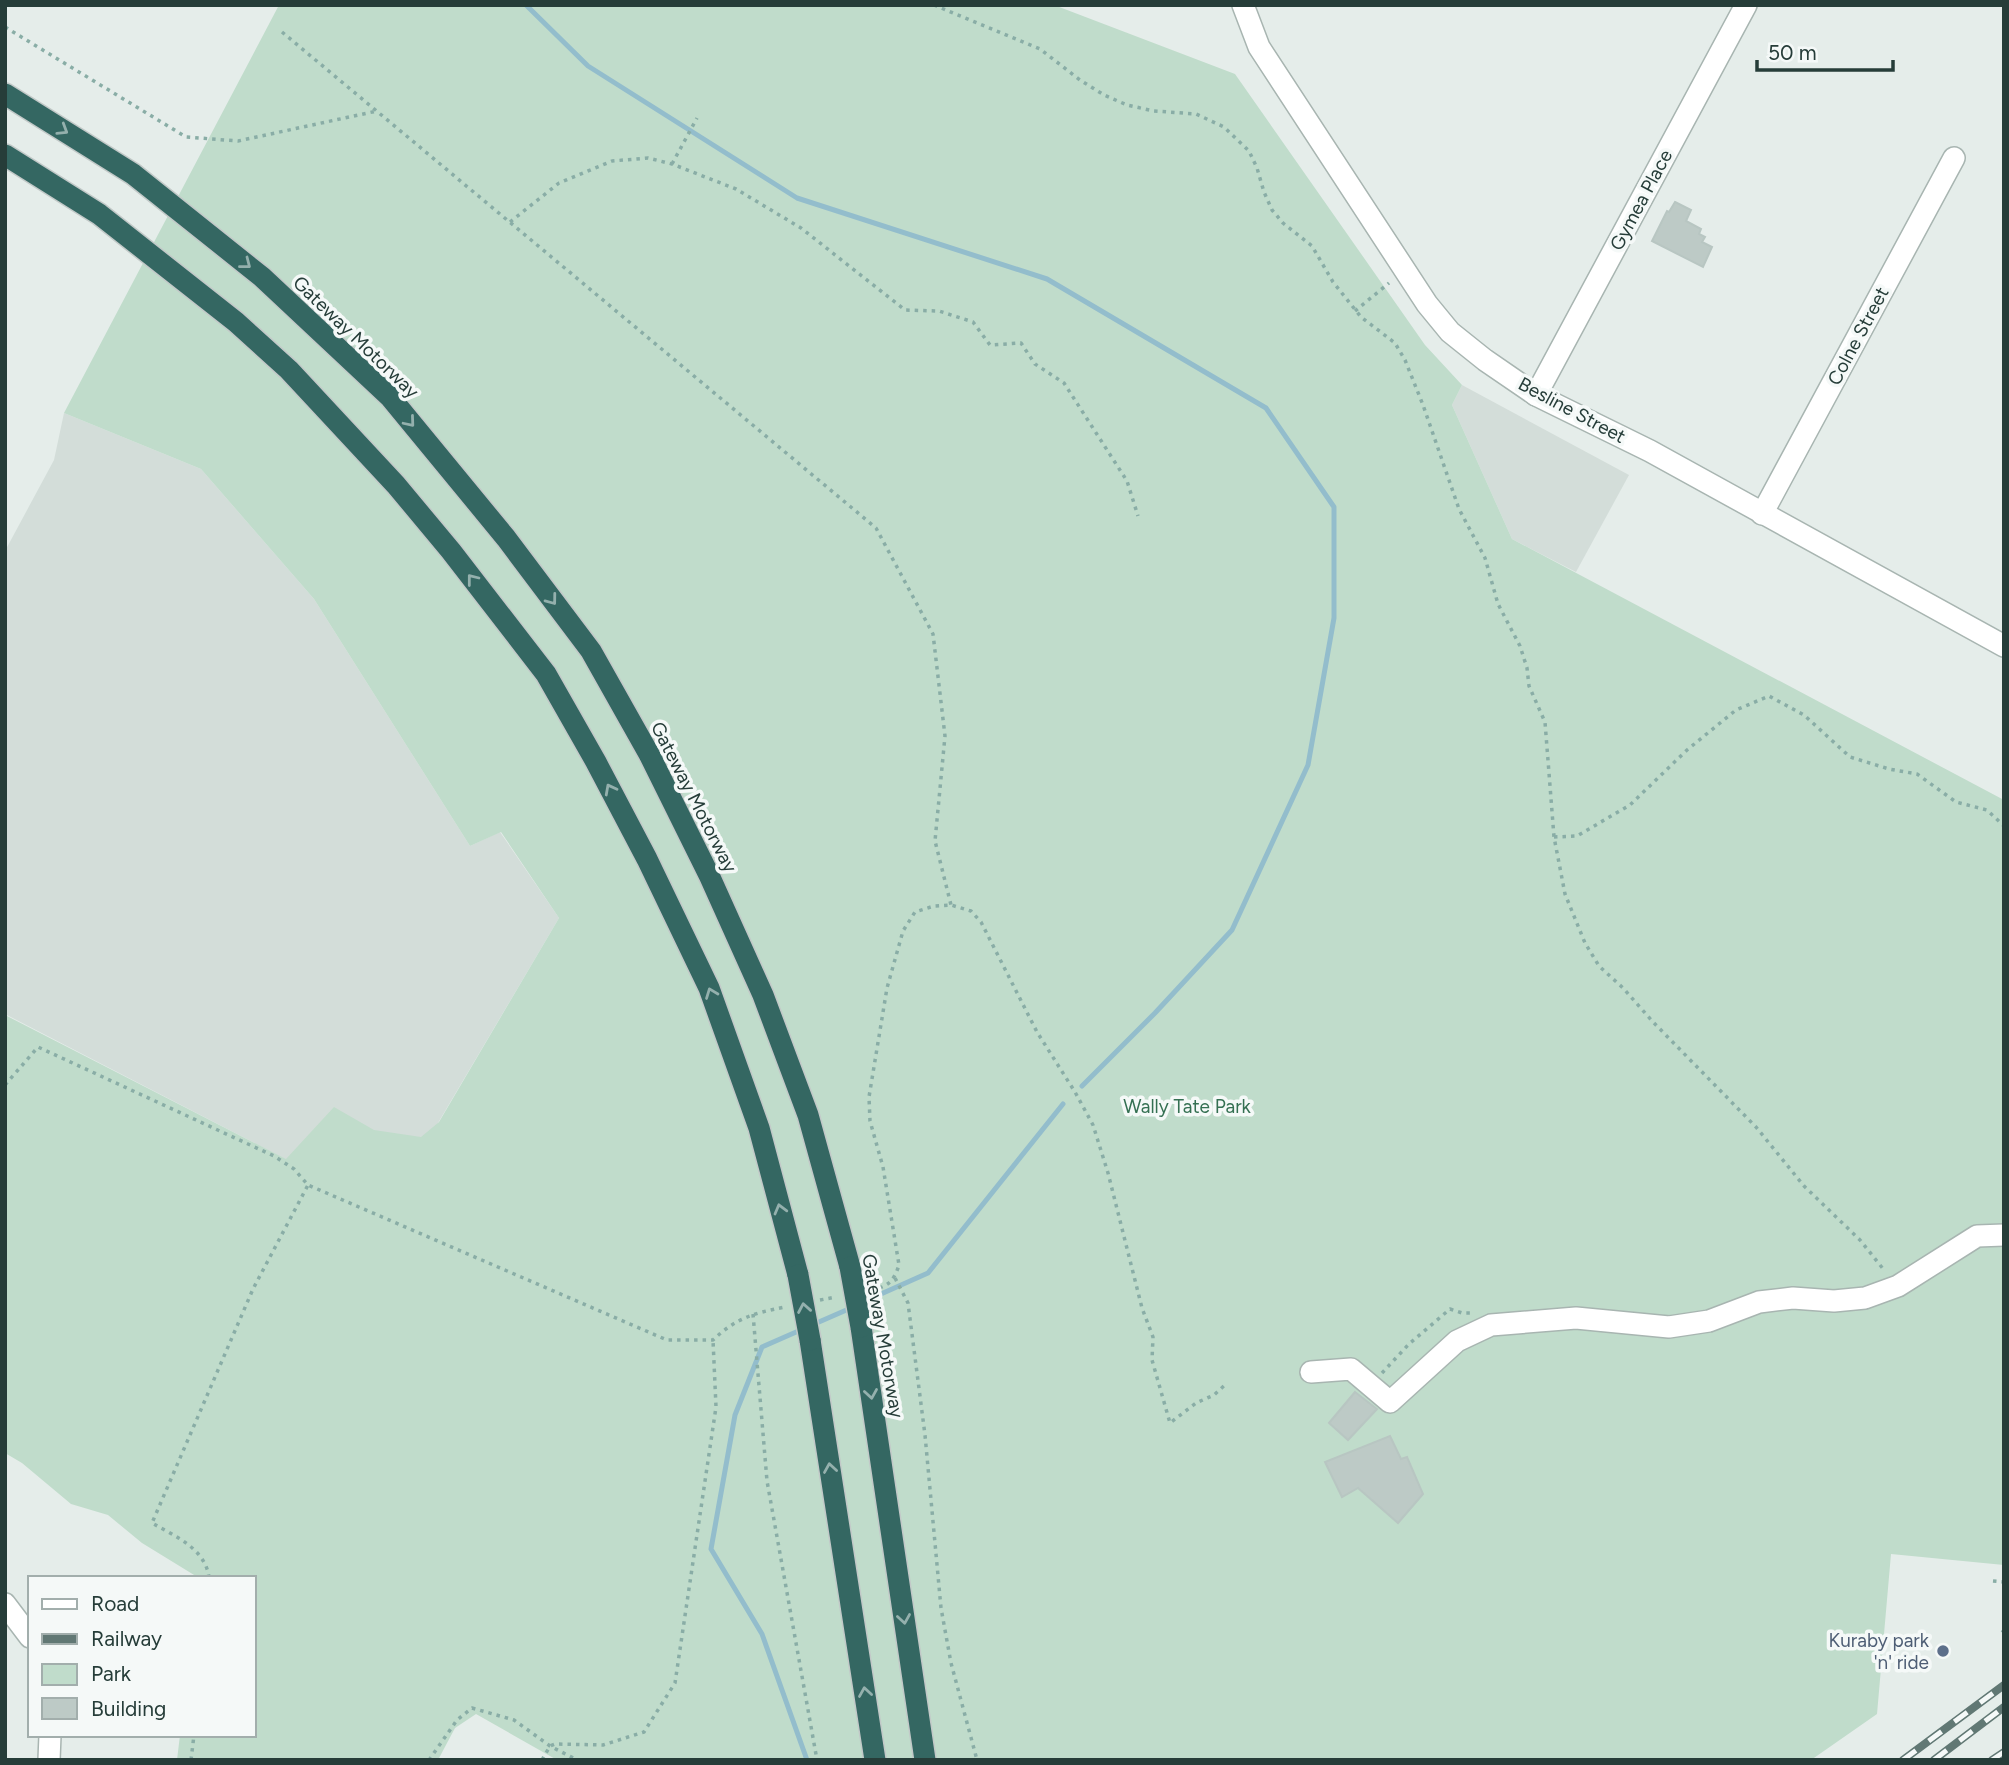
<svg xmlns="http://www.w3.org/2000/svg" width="2009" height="1765" font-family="Figtree,sans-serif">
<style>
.built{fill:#d3ddd9}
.green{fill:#c0dccb}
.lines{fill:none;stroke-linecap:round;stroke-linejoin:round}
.stream{stroke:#93bdcc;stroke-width:5}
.building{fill:#bdcac6;stroke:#b8c6c2;stroke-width:2}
.minor-casing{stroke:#a8b5b1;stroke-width:24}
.highway-casing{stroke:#c2c9c8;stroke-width:24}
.path{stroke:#89ada6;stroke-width:3.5;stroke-dasharray:3.5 5;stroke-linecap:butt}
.minor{stroke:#fff;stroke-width:21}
.highway{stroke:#346762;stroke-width:21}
.rail-casing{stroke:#617874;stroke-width:8}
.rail{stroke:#f5f9f8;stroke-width:5;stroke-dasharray:16;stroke-linecap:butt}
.highway-bridge-casing{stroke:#c2c9c8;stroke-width:24;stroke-linecap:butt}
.highway-bridge{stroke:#346762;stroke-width:21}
.oneway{stroke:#94b0ad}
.service-dot{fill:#5c6f8a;stroke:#f5f9f8;stroke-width:2.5}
.labels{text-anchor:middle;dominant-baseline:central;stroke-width:7;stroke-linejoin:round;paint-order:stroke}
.street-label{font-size:19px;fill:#263d39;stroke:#f5f9f8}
.park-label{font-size:19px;fill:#347052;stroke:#f5f9f8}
.service-label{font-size:19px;fill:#4e5e75;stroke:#f5f9f8;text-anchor:end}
</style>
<rect width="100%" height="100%" fill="#e5edea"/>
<g class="built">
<polygon points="1462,385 1629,475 1576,572 1512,539 1452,405"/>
<polygon points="64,413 201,469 314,599 470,846 500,832 559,918 386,1211 5,1014 5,551 54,460"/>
</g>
<polygon class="green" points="279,5 1054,5 1235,74 1425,345 1462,385 1452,405 1512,539 2004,800 2004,1565 1891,1554 1877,1714 1811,1760 557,1760 476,1714 455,1728 438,1760 177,1760 180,1735 254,1735 254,1578 199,1578 142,1543 108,1515 71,1504 22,1463 5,1453 5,1015 286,1159 334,1107 374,1130 421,1137 439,1122 559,918 501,832 470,846 314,599 201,469 64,413"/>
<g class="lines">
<g class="stream">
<polyline points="526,5 588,66 797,198 1047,279 1266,408 1334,507 1334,618 1308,765 1232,930 1155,1013 1082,1086"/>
<polyline points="863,1302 928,1273 1063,1104"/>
<polyline points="812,1325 851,1308"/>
<polyline points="803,1329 762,1347 735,1415 711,1549 762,1634 807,1760"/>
</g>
</g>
<g class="building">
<polygon points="1675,202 1691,210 1686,221 1701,229 1699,234 1705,237 1702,242 1712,247 1703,267 1652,241 1667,211 1669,212"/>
<polygon points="1355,1392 1377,1409 1348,1440 1329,1423"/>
<polygon points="1390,1436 1401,1459 1407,1457 1423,1494 1398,1523 1358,1488 1342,1497 1325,1462"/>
</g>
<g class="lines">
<g class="minor-casing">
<g id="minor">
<polyline points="1243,5 1259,47 1427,304 1450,332 1485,360 1536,395 1650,451 2004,646"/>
<polyline points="1536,395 1746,5"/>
<polyline points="1762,514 1954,158"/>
<polyline points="1311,1372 1351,1369 1390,1402 1457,1341 1491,1325 1576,1318 1669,1327 1709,1321 1759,1302 1793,1298 1834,1301 1865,1298 1898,1286 1977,1236 2004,1235"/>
<polyline points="5,1604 30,1637"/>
<polyline points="49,1760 50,1735"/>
</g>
</g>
<g class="highway-casing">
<g id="highway">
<polyline points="5,94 133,174 262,277 390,397 506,538 591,651 649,754 709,875 763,995 808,1115 850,1267"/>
<polyline points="5,155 99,214 236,322 289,370 396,485 451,551 546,674 596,762 647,859 709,988 759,1128 798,1275"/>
<polyline points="861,1327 925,1760"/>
<polyline points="810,1340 875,1760"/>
</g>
</g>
<g class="path">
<polyline points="934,5 1040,49 1080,80 1104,95 1127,105 1154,111 1196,114 1224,127 1249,151 1257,168 1264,192 1272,210 1283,223 1312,246 1333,282 1361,317 1395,343 1405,360 1423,405 1459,509 1485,558 1498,604 1520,646 1527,668 1529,686 1545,722 1554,837 1565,894 1585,943 1599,966 1623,988 1653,1022 1756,1127 1804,1186 1860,1240 1884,1270"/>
<polyline points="5,27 186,137 238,141 377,111"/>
<polyline points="282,32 876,528 933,634 945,736 935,841 951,905"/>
<polyline points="672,164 697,118"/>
<polyline points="510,222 559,183 612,161 648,158 672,164 736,189 801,228 905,310 939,311 973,322 990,345 1021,343 1035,364 1064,383 1127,481 1138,516"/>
<polyline points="1355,311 1389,283"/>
<polyline points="1554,837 1577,836 1630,805 1687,750 1736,710 1769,696 1804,715 1850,757 1889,769 1917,774 1956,802 1987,810 2004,826"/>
<path d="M5 1085 38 1047 274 1156 294 1169 308 1185 667 1340H713C736 1318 754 1313 785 1307"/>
<polyline points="895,1278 908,1303 925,1435 941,1608 951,1663 977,1760"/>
<path d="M871 1290C888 1287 894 1281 899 1265L883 1167 870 1121 869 1097 887 988 903 931 915 912 934 906 951 905 971 911 981 922 1037 1032 1075 1092 1093 1125 1108 1173 1142 1308 1153 1337 1152 1360 1170 1423 1196 1403 1214 1395 1226 1384"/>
<polyline points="820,1300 836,1297"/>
<polyline points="753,1314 767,1481 817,1760"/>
<polyline points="1382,1373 1409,1344 1450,1309 1462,1313 1470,1313"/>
<path d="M209 1578C206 1549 175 1536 152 1523L253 1289 308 1185"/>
<polyline points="1993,1581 2004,1582"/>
<polyline points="2002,1630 2004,1632"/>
<polyline points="191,1760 194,1735"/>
<polyline points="429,1760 457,1720 472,1708 514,1720 550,1746 577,1760"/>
<polyline points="542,1760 550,1746 555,1744 603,1745 644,1732 675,1683 716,1407 713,1340"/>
</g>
<use href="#minor" class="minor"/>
<use href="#highway" class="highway"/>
<g class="rail-casing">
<g id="rail">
<polyline points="1903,1760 2004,1685"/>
<polyline points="1934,1760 2004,1707"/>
<polyline points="1992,1760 2004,1752"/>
</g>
</g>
<use href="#rail" class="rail"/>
<g class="highway-bridge-casing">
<g id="highway-bridge">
<polyline points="850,1267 861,1327"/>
<polyline points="798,1275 810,1340"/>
</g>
</g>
<use href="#highway-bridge" class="highway-bridge"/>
</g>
<defs><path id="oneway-chevron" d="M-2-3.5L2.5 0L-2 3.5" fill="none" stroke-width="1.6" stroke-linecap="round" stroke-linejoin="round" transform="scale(1.75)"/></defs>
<g class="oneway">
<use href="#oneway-chevron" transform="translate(63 130) rotate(32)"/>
<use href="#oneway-chevron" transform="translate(246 264) rotate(38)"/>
<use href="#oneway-chevron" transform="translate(410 422) rotate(50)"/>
<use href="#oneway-chevron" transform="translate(472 579) rotate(-128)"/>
<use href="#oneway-chevron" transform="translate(552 600) rotate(53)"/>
<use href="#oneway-chevron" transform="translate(610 789) rotate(-118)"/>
<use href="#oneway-chevron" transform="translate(711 993) rotate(-111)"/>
<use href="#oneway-chevron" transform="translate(780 1209) rotate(-105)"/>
<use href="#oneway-chevron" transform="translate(804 1308) rotate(-100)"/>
<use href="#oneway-chevron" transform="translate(871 1394) rotate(81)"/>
<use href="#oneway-chevron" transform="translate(830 1468) rotate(-99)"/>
<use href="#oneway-chevron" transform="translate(904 1619) rotate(81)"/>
<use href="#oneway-chevron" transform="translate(865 1692) rotate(-99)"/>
</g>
<circle class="service-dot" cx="1943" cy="1651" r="7"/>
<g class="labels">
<g class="street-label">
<text transform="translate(1641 200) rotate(-62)">Gymea Place</text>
<text transform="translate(1858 336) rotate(-62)">Colne Street</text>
<text transform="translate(356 337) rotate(44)">Gateway Motorway</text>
<text transform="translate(1572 410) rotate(28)">Besline Street</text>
<text transform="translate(694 797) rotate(63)">Gateway Motorway</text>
<text transform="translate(883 1336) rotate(80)">Gateway Motorway</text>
</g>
<g class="park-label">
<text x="1187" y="1106">Wally Tate Park</text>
</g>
<g class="service-label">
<text x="1929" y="1640">Kuraby park<tspan x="1929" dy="22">'n' ride</tspan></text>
</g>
</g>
<rect width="2009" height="1765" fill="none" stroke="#263d39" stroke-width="14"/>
<rect x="28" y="1576" width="228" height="161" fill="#f5f9f8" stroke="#a2aeac" stroke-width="2"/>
<rect x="42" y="1599" width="35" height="10" fill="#ffffff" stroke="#a2aeac" stroke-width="2"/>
<text x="91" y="1611" font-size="21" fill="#263d39">Road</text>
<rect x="42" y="1634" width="35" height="10" fill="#617874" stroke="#a2aeac" stroke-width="2"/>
<text x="91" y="1646" font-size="21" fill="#263d39">Railway</text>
<rect x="42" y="1664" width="35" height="21" fill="#c0dccb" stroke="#a2aeac" stroke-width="2"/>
<text x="91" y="1681" font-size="21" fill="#263d39">Park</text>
<rect x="42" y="1698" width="35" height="21" fill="#bdcac6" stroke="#a2aeac" stroke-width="2"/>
<text x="91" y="1716" font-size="21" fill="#263d39">Building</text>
<path d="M1757 60v10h136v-10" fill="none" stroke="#263d39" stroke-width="3.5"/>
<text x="1768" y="60" font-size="21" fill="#263d39" stroke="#f5f9f8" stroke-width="5" paint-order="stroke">50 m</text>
</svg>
